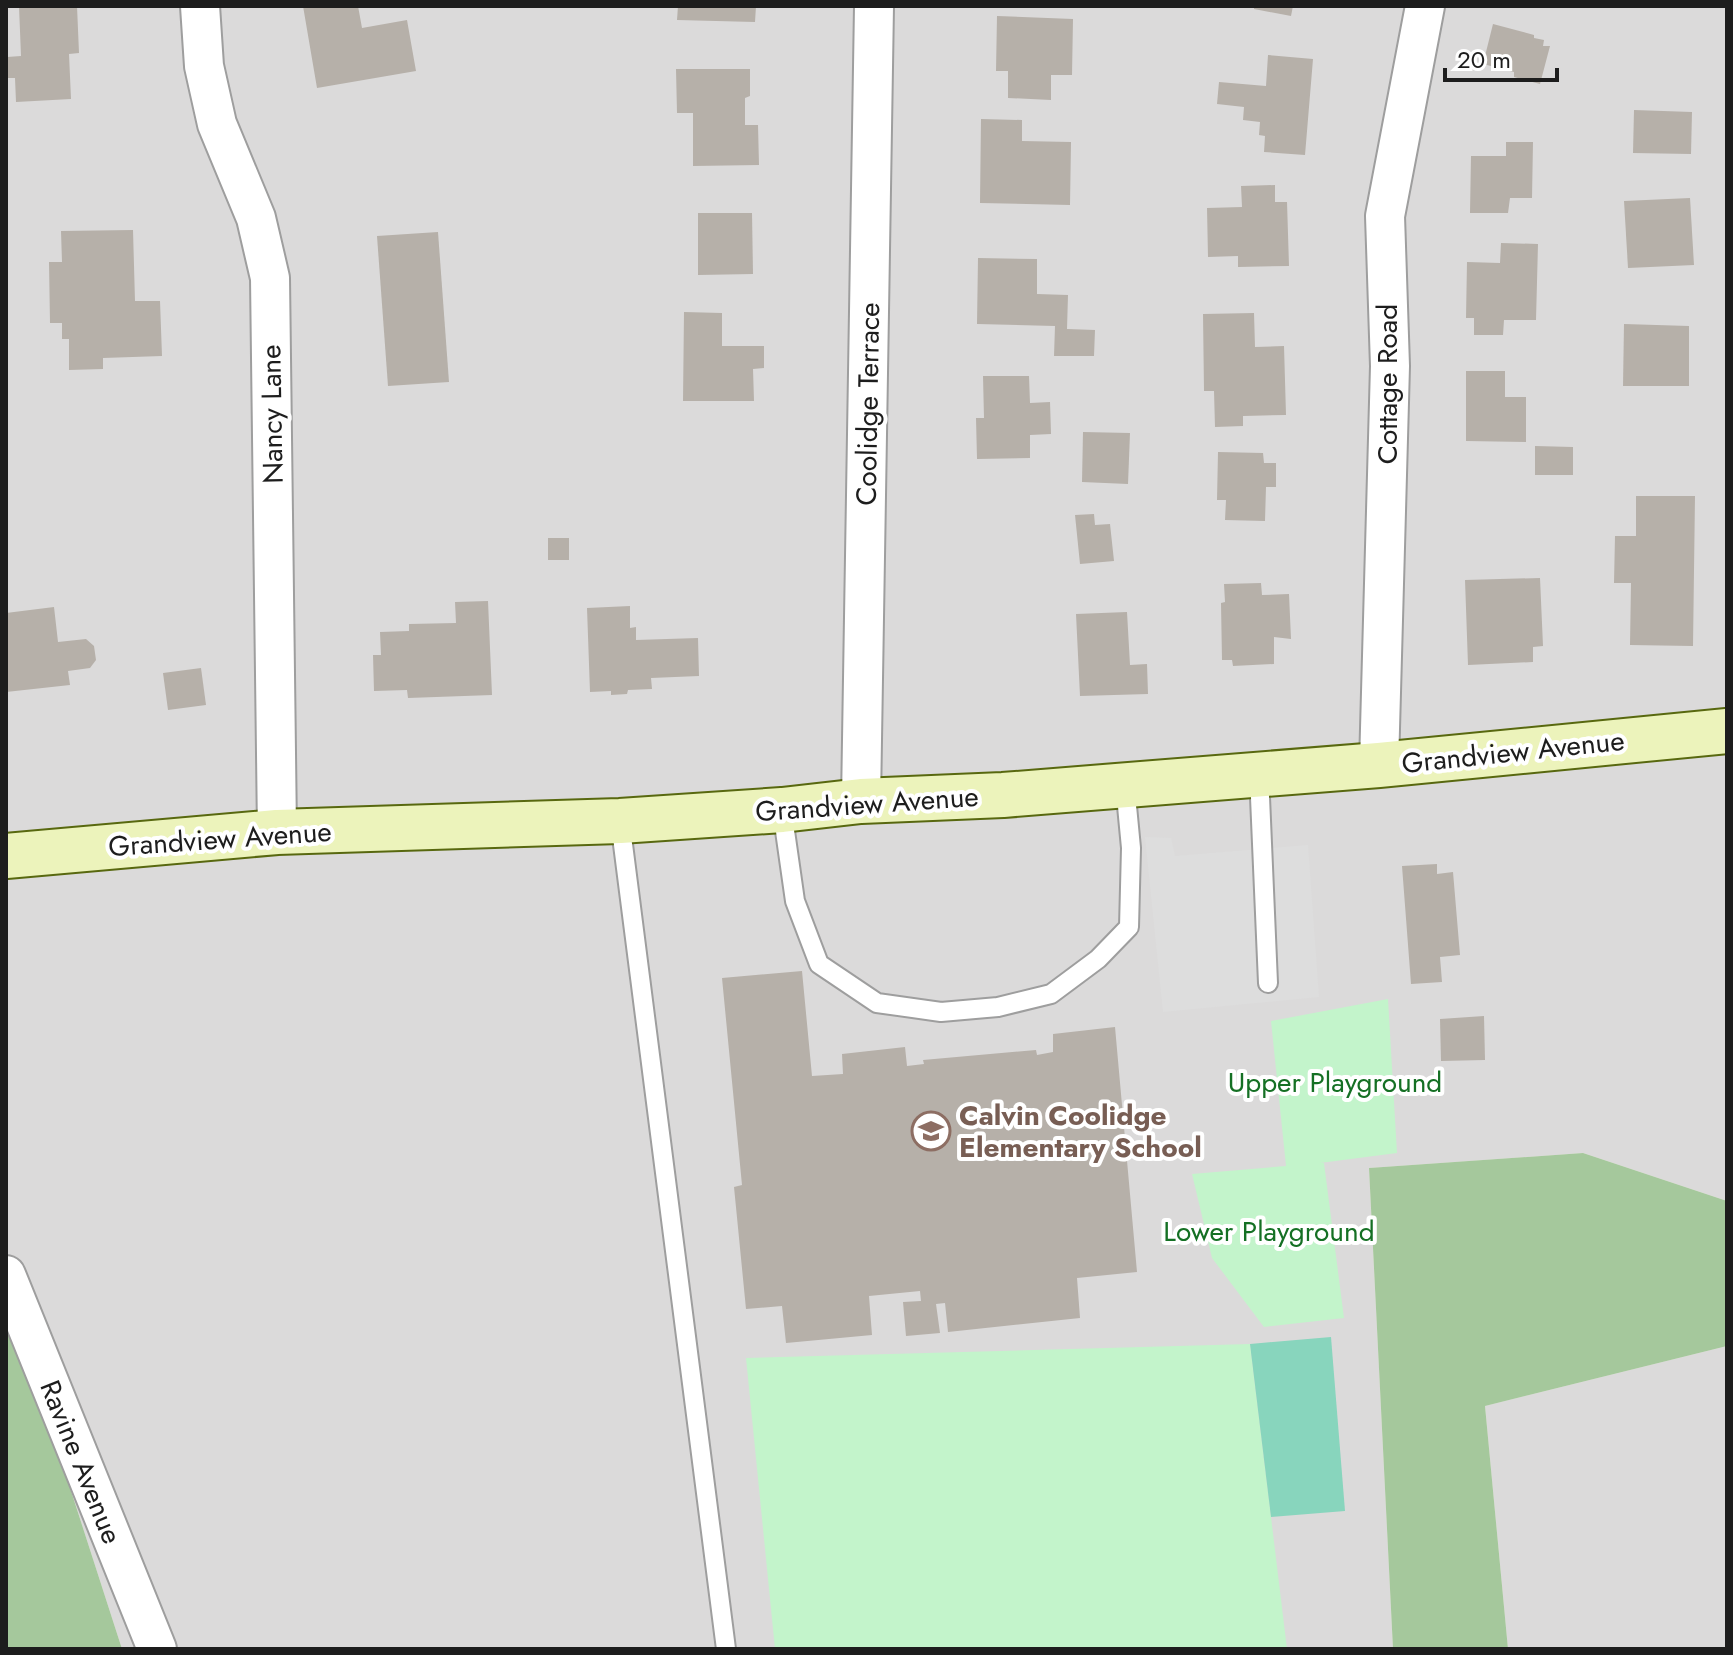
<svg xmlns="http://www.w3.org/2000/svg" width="1733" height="1655" font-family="Jost,sans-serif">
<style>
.residential{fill:#dbdada}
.forest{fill:#a5c89c}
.park{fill:#c3f4cb}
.pitch{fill:#88d5bd}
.parking{fill:#ddd}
.building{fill:#b6b0a9}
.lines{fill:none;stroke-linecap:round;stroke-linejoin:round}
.lane-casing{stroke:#9e9e9e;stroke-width:22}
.street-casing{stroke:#9e9e9e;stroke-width:42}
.secondary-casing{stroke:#58680f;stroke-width:48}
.lane{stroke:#fff;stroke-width:18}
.street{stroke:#fff;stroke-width:38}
.secondary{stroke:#ecf3bb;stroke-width:44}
.labels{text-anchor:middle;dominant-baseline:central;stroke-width:8;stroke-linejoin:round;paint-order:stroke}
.street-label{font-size:28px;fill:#1d1d1d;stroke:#fff}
.park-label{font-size:28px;fill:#157024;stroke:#fff}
.education-label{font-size:28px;font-weight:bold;fill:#785e54;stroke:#fff;text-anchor:start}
</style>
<rect width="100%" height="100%" fill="#edeae3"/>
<g class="residential">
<polygon points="6,6 1727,6 1727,1201 1583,1153 1369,1168 1393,1649 122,1649 12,1308 6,1250"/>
<polygon points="1727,1346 1727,1649 1508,1649 1485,1406"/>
</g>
<g class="forest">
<polygon points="1583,1153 1727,1201 1727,1346 1485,1406 1508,1649 1393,1649 1369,1168"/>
<polygon points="6,1250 12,1308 122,1649 6,1649"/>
</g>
<g class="park">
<polygon points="1388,999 1397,1153 1320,1163 1324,1163 1344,1318 1264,1327 1212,1258 1192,1174 1286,1166 1271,1021"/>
<polygon points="1250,1344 1287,1649 775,1649 746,1358"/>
</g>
<polygon class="pitch" points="1331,1337 1345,1511 1271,1517 1250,1344"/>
<polygon class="parking" points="1145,837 1171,838 1175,856 1308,845 1319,997 1163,1012"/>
<g class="building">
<polygon points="19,6 77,6 79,53 69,54 71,99 16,102 15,78 8,78 7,57 21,56"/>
<polygon points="303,6 358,6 362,28 407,20 416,71 317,88"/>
<polygon points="678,6 756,6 755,22 677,20"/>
<polygon points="1254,6 1293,6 1291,16 1254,9"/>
<polygon points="997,16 1073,19 1072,75 1051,75 1051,100 1008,98 1008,71 996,71"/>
<polygon points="1493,24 1534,35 1534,38 1544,40 1543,46 1550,46 1540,84 1514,77 1514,72 1483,64"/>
<polygon points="1268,55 1313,59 1305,155 1264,152 1265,136 1259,135 1260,122 1243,120 1244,107 1217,104 1219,82 1266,86"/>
<polygon points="676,69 750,69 750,96 745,98 745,125 758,125 759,165 693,166 693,113 677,113"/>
<polygon points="1634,110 1692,112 1691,154 1633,153"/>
<polygon points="981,119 1022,120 1022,141 1071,142 1070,205 980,203"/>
<polygon points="1506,142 1533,142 1532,198 1510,198 1508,213 1470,213 1471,156 1506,156"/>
<polygon points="1275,185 1275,202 1287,202 1289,266 1238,267 1238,256 1208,257 1207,208 1242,207 1241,186"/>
<polygon points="1690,198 1694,265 1628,268 1624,201"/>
<polygon points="698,213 752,213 753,274 698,275"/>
<polygon points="133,230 135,301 160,301 162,356 103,358 103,369 69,370 69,339 62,339 62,323 50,323 49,262 62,262 61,231"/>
<polygon points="438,232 449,382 388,386 377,236"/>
<polygon points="1501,243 1538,244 1536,320 1504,320 1503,335 1474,335 1474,318 1466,318 1467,262 1500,263"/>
<polygon points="978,258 1037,259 1037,294 1068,295 1067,329 1095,330 1094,356 1054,356 1055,326 977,324"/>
<polygon points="684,312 722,313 722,346 764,346 764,368 753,369 754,401 683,401"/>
<polygon points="1254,313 1255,347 1284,346 1286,415 1243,416 1243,426 1215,427 1214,391 1204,391 1203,314"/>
<polygon points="1624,324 1689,326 1689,386 1623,386"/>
<polygon points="1466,371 1505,371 1505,397 1526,397 1526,442 1466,441"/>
<polygon points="983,376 1029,376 1030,403 1050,402 1051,434 1030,435 1030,458 977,459 976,418 984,418"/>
<polygon points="1083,432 1130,433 1128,484 1082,482"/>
<polygon points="1535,446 1573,447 1573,475 1535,475"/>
<polygon points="1218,452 1263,453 1264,463 1276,463 1276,487 1266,487 1265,521 1225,520 1226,500 1217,500"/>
<polygon points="1636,496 1695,496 1693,646 1630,645 1631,583 1614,583 1615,536 1636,536"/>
<polygon points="1094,514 1095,525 1110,524 1114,561 1080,564 1075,515"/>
<rect x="548" y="538" width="21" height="22"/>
<polygon points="1540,578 1543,646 1533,647 1533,662 1468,665 1465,580"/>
<polygon points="1261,583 1262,595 1289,594 1291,639 1274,637 1274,664 1233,666 1232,660 1222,660 1221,603 1225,602 1224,584"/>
<polygon points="488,601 492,695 408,698 407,690 374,691 373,655 381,655 380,632 409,631 409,624 456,623 455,602"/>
<polygon points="630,606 630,628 636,627 636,640 698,638 699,676 651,678 652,689 628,690 627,694 611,695 611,691 590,692 587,608"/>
<polygon points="54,607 58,642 86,639 94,646 96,660 90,668 68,671 70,685 6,692 6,613"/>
<polygon points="1127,612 1130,665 1147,664 1148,694 1080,696 1076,614"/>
<polygon points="201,668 206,705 168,710 163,673"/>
<polygon points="1437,864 1437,874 1453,872 1460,955 1440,957 1442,982 1411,984 1402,866"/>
<polygon points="802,971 812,1076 843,1074 842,1054 905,1047 907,1066 924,1064 923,1060 1036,1050 1037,1055 1053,1052 1053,1034 1115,1027 1137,1272 1077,1278 1080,1318 948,1332 945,1303 936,1304 940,1333 906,1336 903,1302 921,1301 920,1291 869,1296 872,1335 786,1343 782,1306 746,1309 734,1187 742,1185 722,978"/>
<polygon points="1484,1016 1485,1060 1441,1061 1440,1019"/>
</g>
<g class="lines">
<g class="lane-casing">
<g id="lane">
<polyline points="1259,774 1268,983"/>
<polyline points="782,810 795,901 819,964 877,1003 941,1012 998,1007 1051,994 1098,959 1129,927 1131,848 1125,785"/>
<polyline points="620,821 726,1649"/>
</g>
</g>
<g class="street-casing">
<g id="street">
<polyline points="200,6 204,66 217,124 256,218 270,278 277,832"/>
<polyline points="1379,765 1390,366 1385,216 1425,6"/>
<polyline points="861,801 874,6"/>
<polyline points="6,1275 157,1649"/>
</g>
</g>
<g class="secondary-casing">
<polyline id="secondary" points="6,856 277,832 620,821 782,810 861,801 1003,795 1379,765 1727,731"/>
</g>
<use href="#lane" class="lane"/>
<use href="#street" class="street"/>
<use href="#secondary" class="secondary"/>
</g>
<defs>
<g id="school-ring" transform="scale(2)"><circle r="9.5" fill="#fff" stroke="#8d6e63" stroke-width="1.5"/><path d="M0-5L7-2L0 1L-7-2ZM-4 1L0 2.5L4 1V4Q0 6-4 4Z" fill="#8d6e63"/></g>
</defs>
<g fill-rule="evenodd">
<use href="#school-ring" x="931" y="1131"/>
</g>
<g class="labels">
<g class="street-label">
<text transform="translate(1387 384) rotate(-90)">Cottage Road</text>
<text transform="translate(868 404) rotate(-89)">Coolidge Terrace</text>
<text transform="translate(272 414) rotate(-91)">Nancy Lane</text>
<text transform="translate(1513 752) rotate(-6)">Grandview Avenue</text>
<text transform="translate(867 804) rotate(-4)">Grandview Avenue</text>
<text transform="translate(220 839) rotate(-4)">Grandview Avenue</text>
<text transform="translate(81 1462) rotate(68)">Ravine Avenue</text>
</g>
<g class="park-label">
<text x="1335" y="1082">Upper Playground</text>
<text x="1269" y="1231">Lower Playground</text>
</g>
<g class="education-label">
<text x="959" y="1115">Calvin Coolidge<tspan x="959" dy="32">Elementary School</tspan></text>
</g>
</g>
<rect width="1733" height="1655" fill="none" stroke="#1d1d1d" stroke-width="16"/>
<path d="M1445 68v12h112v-12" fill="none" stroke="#1d1d1d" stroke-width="4"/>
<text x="1457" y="68" font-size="24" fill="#1d1d1d" stroke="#ffffff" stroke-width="6" paint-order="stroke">20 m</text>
</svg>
